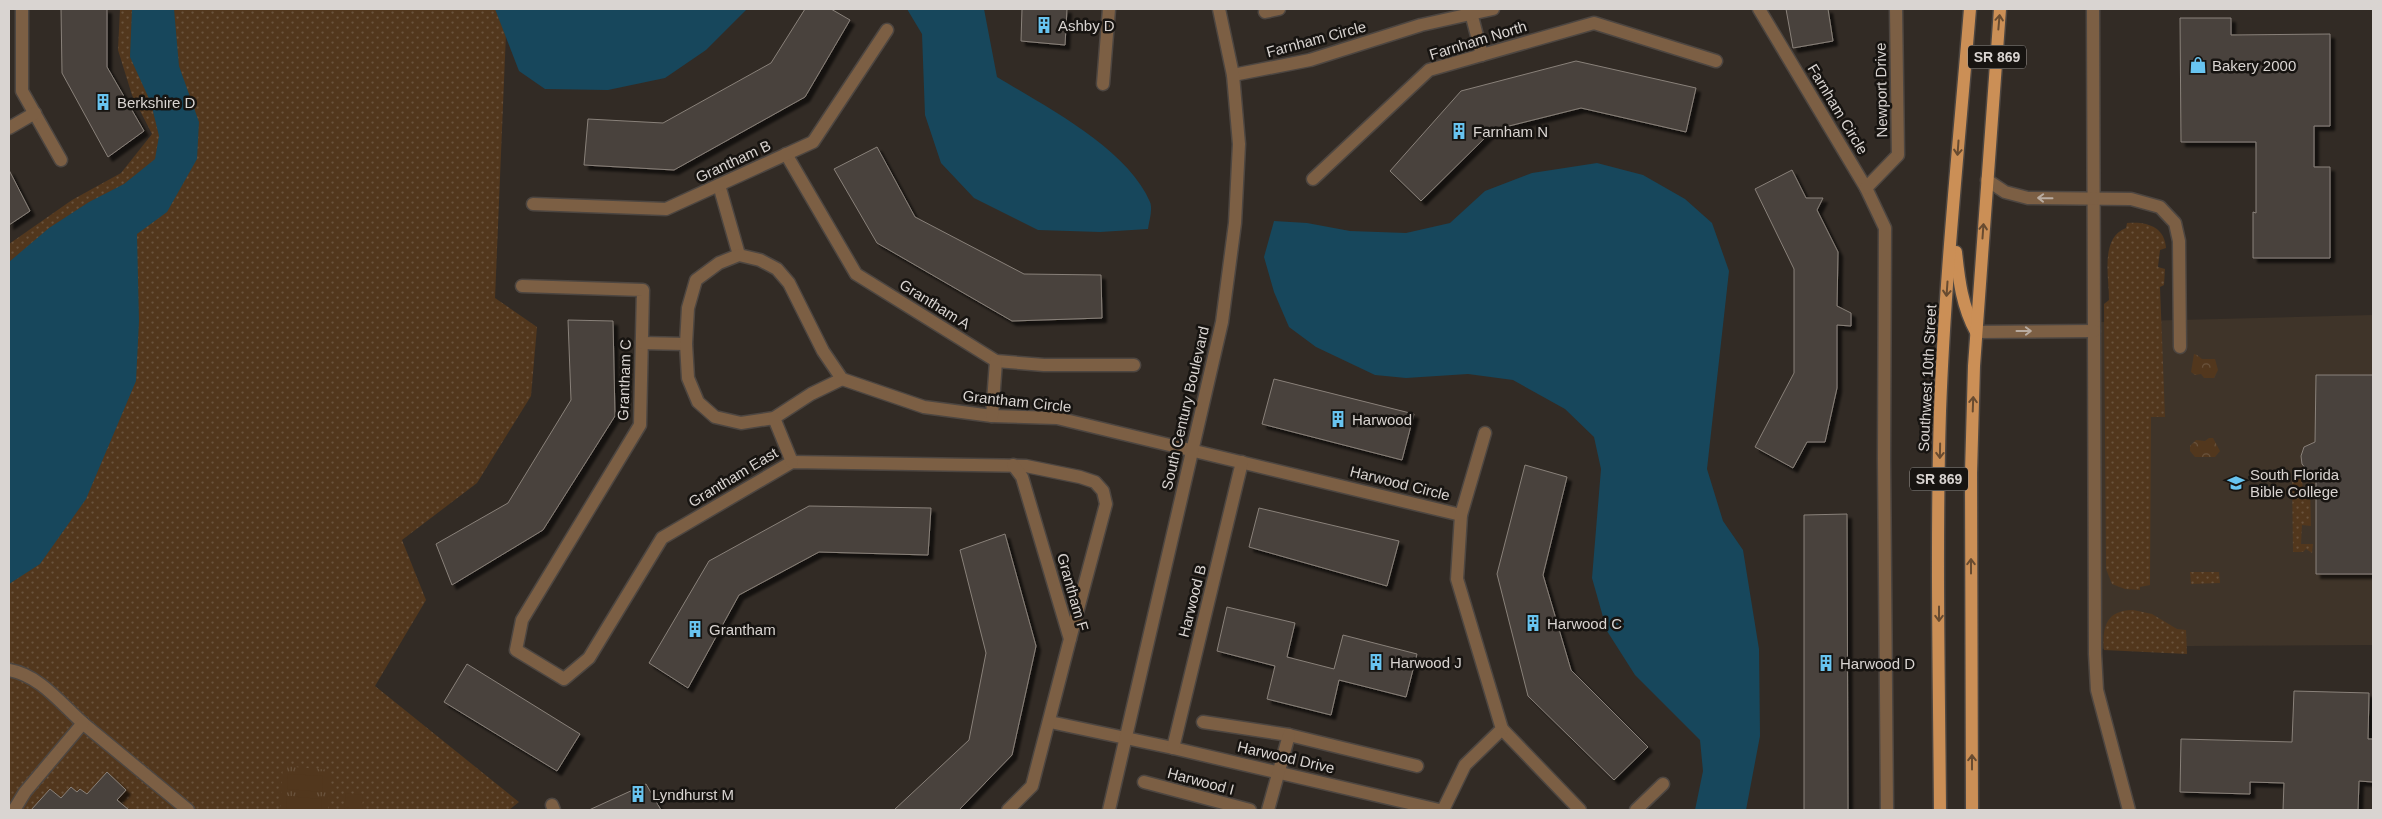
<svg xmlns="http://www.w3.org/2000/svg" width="2382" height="819" font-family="Helvetica,sans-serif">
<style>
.built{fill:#3f3429}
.grass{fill:url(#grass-dots)}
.forest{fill:url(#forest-crowns)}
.park{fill:url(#park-tufts)}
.pitch{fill:#52371d}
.water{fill:#17475c}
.building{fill:#49423c;stroke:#89817a;filter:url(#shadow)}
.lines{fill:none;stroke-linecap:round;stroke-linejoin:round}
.minor-casing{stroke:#4d4641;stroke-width:15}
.major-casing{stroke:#4d4641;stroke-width:15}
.minor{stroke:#7c5f44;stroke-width:12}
.major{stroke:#cb8f56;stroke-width:12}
.oneway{stroke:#684b30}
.oneway2{stroke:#b8aba0}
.labels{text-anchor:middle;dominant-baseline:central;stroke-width:5;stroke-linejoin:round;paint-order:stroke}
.shield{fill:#171411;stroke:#9f9a97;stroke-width:1}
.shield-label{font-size:14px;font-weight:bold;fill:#d9d4d1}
.poi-label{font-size:15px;fill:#d9d4d1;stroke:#171411;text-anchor:start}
.street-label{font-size:15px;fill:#d9d4d1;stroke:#171411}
</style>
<defs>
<pattern id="grass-dots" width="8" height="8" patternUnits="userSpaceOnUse" patternTransform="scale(1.25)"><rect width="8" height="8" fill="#52371d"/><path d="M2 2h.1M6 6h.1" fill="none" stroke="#6a533d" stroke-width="1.8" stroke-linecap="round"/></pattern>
<pattern id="forest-crowns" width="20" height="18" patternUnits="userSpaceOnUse" patternTransform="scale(1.25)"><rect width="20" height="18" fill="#52371d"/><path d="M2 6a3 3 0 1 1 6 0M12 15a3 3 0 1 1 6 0" fill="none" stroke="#6a533d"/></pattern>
<pattern id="park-tufts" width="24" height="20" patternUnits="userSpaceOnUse" patternTransform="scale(1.25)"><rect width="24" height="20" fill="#52371d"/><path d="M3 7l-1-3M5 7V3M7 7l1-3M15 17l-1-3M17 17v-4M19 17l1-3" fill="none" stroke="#6a533d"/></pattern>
<filter id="shadow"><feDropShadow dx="4.5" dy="4.5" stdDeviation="1" flood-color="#0009"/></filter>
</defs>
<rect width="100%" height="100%" fill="#322b25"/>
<polygon class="built" points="2373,315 2373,645 2187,646 2098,649 2098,322"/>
<g class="grass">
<polygon points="120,9 507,9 495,298 537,327 531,396 477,483 402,540 426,600 375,686 519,802 509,810 9,810 9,244 72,200 121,173 152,134 132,95 118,50"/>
<path d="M2127 223C2147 221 2165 227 2166 248L2160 250 2158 267 2165 269 2164 285 2160 287 2165 417H2151L2150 585 2140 587V590L2125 589 2112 584 2106 569 2104 304 2109 300C2109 276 2100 238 2126 228Z"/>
<polygon points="2292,468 2301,468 2305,478 2302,482 2303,489 2310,488 2311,526 2302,525 2301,544 2313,544 2312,553 2306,549 2303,552 2293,552"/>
<polygon points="2190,572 2219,572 2220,583 2191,584"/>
<path d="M2133 610 2152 614 2177 629 2186 630 2187 654 2104 650C2102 626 2107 610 2133 610Z"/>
</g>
<g class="forest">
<polygon points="2194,354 2197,355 2202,359 2215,359 2218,370 2214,378 2204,378 2201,374 2195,375 2191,372"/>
<polygon points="2209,438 2213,438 2220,451 2215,457 2195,457 2190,451 2190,446 2196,440 2205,441"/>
</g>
<polygon class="park" points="283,766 331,770 328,810 280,810"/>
<g class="pitch">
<polygon points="288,774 323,776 322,792 287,789"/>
<polygon points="346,793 363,795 362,810 344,810"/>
<polygon points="287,796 322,799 321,810 286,810"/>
</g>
<g class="water">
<polygon points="132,9 174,9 179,66 199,122 197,159 167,212 137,234 139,321 136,381 86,499 40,564 9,584 9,262 49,228 89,202 124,184 155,159 159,136 151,103 130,57"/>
<polygon points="495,9 747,9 706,50 665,78 608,90 545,89 519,71"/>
<path d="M907 9H984L997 77C1045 106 1128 149 1150 202 1153 210 1149 221 1148 229L1100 232 1038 230 974 198 941 163 925 115 922 34Z"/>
<polygon points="1597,163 1643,175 1685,199 1712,223 1729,271 1707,469 1723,521 1743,550 1759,649 1760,736 1746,810 1695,810 1703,771 1700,740 1635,675 1607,631 1592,578 1601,469 1594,437 1565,409 1513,380 1468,374 1406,378 1375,375 1316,347 1289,327 1274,292 1264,257 1274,221 1307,223 1350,231 1406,233 1450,223 1485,191 1532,173"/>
</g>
<g class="building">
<polygon points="61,9 107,9 107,67 144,131 108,157 62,73"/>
<polygon points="805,9 831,9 850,20 805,97 674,170 584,165 588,119 663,123 771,63"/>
<polygon points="1022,9 1067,9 1065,45 1021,41"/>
<polygon points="1786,9 1828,9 1833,41 1793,48"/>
<polygon points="2180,18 2231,18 2231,35 2330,34 2330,126 2314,126 2314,167 2330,167 2330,258 2253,258 2253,212 2256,213 2256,142 2181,142"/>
<polygon points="1576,61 1696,88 1686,132 1581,108 1493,130 1421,201 1390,171 1461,91"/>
<polygon points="877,147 915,217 1024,274 1101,275 1102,318 1012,321 877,243 834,169"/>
<polygon points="9,170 30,211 9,225"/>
<polygon points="1792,170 1806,198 1823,198 1817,210 1838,252 1837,306 1851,313 1851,326 1837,325 1837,388 1825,442 1807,442 1793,468 1755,447 1794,373 1794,269 1755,189"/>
<polygon points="568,320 613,321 615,416 543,530 452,585 436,544 508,503 571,400"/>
<polygon points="2316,375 2373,375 2373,574 2316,574 2316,471 2307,470 2302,464 2301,456 2304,447 2315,442"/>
<polygon points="1274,379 1414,414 1402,460 1262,424"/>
<polygon points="1525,465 1567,477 1543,575 1571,670 1648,747 1614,780 1528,696 1497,574"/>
<polygon points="809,506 931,508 928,555 819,552 739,595 688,688 649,663 709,561"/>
<polygon points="1259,508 1399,541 1387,586 1249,547"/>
<polygon points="1847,514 1848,810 1804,810 1804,515"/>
<polygon points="1005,534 1036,646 1012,755 959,810 894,810 969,740 986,653 960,550"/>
<polygon points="1227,607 1295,623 1287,657 1334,669 1343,635 1417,654 1406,697 1339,680 1331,715 1267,699 1275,666 1217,651"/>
<polygon points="467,664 580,734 557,771 444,702"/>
<polygon points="2294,691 2369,693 2368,739 2373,739 2373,782 2359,781 2358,810 2283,810 2284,783 2250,782 2250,794 2180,792 2181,739 2292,742"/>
<polygon points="107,772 126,790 117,800 129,810 31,810 50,789 61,798 71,787 77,792 80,789 87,794"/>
<polygon points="646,784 661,810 589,810"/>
</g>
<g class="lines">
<g class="minor-casing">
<g id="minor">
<polyline points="22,9 22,91 61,160"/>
<polyline points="1470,9 1482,55"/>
<polyline points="1759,9 1866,188 1885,228 1884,459 1887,810"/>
<polyline points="2093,9 2095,654 2097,690 2129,810"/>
<polyline points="1265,12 1279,9"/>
<polyline points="1233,75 1310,60 1421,25 1493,9"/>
<polyline points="1103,84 1109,9"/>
<polyline points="9,128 35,113"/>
<polyline points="786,154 856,274 996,361 1044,365 1134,365"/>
<polyline points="1313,179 1429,70 1594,23 1716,61"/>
<polyline points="1987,180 2005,192 2028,198 2131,199 2160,207 2175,223 2179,241 2180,347"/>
<polyline points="719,185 739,255"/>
<polyline points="1866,188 1898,155 1896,9"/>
<polyline points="533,204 666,209 813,142 887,30"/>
<polyline points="522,286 643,290 640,425 522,620 516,650 564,679 589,658 662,538 792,462 1026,466 1080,477 1095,482 1103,491 1106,504 1070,639"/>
<polyline points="1976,332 2094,331"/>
<polyline points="642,343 686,344"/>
<polyline points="842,379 823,351 789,283 777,269 760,260 739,255 719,263 696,280 688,308 686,344 688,378 698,402 715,417 741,423 774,418 811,394 842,379 924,407 992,416 1057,418 1461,515"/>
<polyline points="992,416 996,361"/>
<polyline points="774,418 792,462"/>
<path d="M9 670C40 675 62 705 85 725 119 753 154 782 188 810"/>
<polyline points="1050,722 1173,748 1439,810"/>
<polyline points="1203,722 1289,735 1417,766"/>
<polyline points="1502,729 1580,810"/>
<polyline points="1173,748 1242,462"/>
<polyline points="1144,782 1250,810"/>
<polyline points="552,805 554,810"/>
<polyline points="14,810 25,792 83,723"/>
<polyline points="1008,810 1032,786 1070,639 1022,477 1013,465"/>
<polyline points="1109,810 1222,322 1235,223 1239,144 1233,75 1219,9"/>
<polyline points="1268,810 1289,735"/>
<polyline points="1443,810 1465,765 1502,729 1457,579 1461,515 1485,433"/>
<polyline points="1636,810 1663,784"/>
</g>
</g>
<g class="major-casing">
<g id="major">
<path d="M1956 252C1959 281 1962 306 1976 332"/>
<path d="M1940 810C1939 677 1936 544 1940 411 1945 277 1959 143 1970 9"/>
<polyline points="1972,810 1971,473 1974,366 2000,9"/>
</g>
</g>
<use href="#minor" class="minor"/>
<use href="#major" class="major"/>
</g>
<defs><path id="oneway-shaft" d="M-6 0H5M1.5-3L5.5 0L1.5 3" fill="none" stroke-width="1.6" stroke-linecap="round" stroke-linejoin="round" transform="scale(1.25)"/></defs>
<g class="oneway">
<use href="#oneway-shaft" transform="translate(1999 22) rotate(-85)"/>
<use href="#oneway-shaft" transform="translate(1958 148) rotate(94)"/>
<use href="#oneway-shaft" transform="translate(1983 231) rotate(-86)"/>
<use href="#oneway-shaft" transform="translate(1947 289) rotate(94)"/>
<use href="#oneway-shaft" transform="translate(1973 404) rotate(-88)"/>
<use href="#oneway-shaft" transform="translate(1940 451) rotate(91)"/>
<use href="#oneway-shaft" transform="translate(1971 566) rotate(-90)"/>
<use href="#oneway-shaft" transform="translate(1939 614) rotate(90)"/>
<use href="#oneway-shaft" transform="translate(1972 762) rotate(-90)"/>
</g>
<g class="oneway2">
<use href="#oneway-shaft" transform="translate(2045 198) rotate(-179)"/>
<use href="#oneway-shaft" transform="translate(2024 331)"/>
</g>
<defs>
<g id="building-bare" transform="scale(1.35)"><path d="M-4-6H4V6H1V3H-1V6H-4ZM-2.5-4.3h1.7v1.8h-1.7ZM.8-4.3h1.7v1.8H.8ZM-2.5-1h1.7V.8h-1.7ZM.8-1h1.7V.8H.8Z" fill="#68c4f0" stroke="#171411" stroke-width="2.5" paint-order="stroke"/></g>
<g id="shop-bare" transform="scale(1.35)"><path d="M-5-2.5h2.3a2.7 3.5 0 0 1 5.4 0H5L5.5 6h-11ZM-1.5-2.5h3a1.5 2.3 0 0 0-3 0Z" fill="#68c4f0" stroke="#171411" stroke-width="2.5" paint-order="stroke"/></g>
<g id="university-bare" transform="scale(1.35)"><path d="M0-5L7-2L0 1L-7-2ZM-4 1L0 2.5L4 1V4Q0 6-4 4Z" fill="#68c4f0" stroke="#171411" stroke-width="2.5" paint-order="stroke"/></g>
</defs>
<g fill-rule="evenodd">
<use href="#building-bare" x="1044" y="25"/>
<use href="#shop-bare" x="2198" y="65"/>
<use href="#building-bare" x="103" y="102"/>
<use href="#building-bare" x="1459" y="131"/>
<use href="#building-bare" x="1338" y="419"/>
<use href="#university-bare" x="2236" y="483"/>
<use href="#building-bare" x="1533" y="623"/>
<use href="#building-bare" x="695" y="629"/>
<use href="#building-bare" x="1376" y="662"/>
<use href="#building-bare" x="1826" y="663"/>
<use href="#building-bare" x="638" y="794"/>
</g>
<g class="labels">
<g class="shield">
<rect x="1968" y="45.5" width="58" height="23" rx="4"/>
<rect x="1910" y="467.5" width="58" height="23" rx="4"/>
</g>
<g class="shield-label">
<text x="1997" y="57">SR 869</text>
<text x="1939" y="479">SR 869</text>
</g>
<g class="poi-label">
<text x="1058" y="25">Ashby D</text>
<text x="2212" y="65">Bakery 2000</text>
<text x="117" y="102">Berkshire D</text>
<text x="1473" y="131">Farnham N</text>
<text x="1352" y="419">Harwood</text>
<text x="2250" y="474">South Florida<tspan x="2250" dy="17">Bible College</tspan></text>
<text x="1547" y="623">Harwood C</text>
<text x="709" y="629">Grantham</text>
<text x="1390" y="662">Harwood J</text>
<text x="1840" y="663">Harwood D</text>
<text x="652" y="794">Lyndhurst M</text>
</g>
<g class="street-label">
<text transform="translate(1316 39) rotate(-15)">Farnham Circle</text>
<text transform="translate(1478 40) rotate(-17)">Farnham North</text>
<text transform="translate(1881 90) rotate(-91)">Newport Drive</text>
<text transform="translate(1838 109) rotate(59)">Farnham Circle</text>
<text transform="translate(733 161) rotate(-25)">Grantham B</text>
<text transform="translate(935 304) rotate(32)">Grantham A</text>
<text transform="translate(1927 378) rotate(-87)">Southwest 10th Street</text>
<text transform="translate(624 380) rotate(-88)">Grantham C</text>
<text transform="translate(1017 401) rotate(6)">Grantham Circle</text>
<text transform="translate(1185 408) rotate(-77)">South Century Boulevard</text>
<text transform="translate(733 477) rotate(-31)">Grantham East</text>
<text transform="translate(1400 483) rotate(14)">Harwood Circle</text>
<text transform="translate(1073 592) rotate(74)">Grantham F</text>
<text transform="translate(1192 601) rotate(-76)">Harwood B</text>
<text transform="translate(1286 757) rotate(13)">Harwood Drive</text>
<text transform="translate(1201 781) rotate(15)">Harwood I</text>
</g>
</g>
<rect width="2382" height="819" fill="none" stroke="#d9d4d1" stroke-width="20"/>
</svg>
